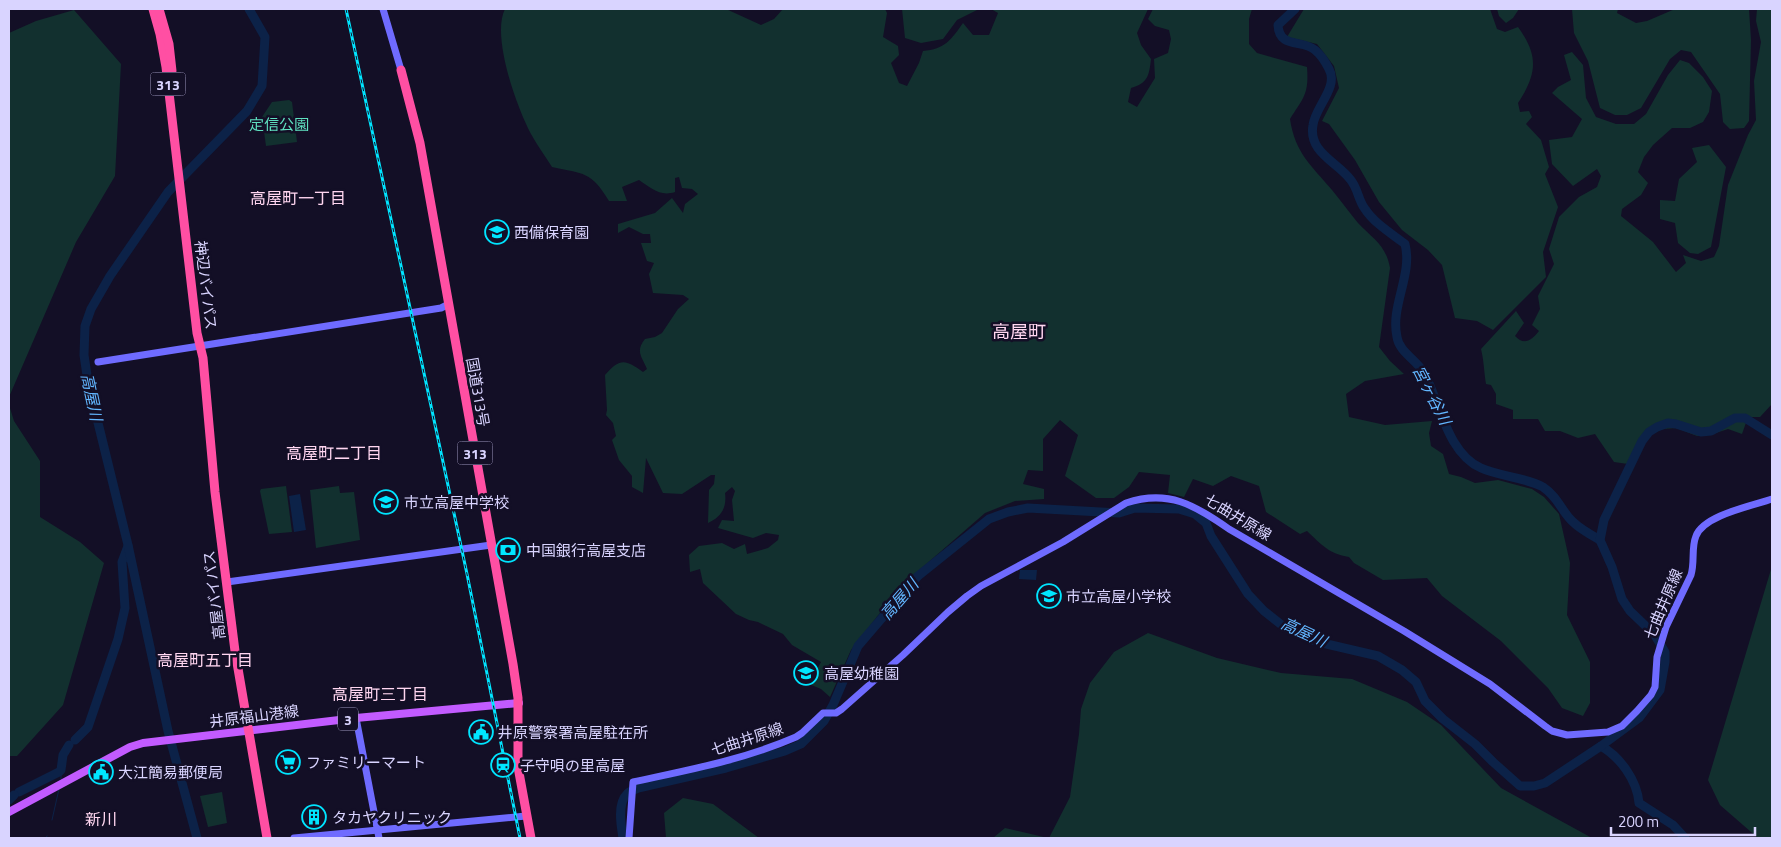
<svg xmlns="http://www.w3.org/2000/svg" width="1781" height="847" font-family="'Titillium Web','Noto Sans JP',sans-serif">
<style>
.green{fill:#12302f}
.water{fill:#0c2248}
.lines{fill:none;stroke-linecap:round;stroke-linejoin:round}
.stream{stroke:#0c2248;stroke-width:1}
.river{stroke:#0c2248;stroke-width:9}
.secondary{stroke:#6f6bff;stroke-width:7}
.primary{stroke:#c25bff;stroke-width:8}
.highway{stroke:#ff4fa3;stroke-width:9}
.rail-casing{stroke:#00e5ff;stroke-width:3}
.rail{stroke:#130f26;stroke-width:1;stroke-dasharray:4;stroke-linecap:butt}
.labels{text-anchor:middle;dominant-baseline:central;stroke-width:5;stroke-linejoin:round;paint-order:stroke}
.shield{fill:#130f26;stroke:#9e99be;stroke-width:1}
.shield-label{font-size:14px;font-weight:bold;fill:#d9d4ff}
.park-label{font-size:15px;fill:#5fe0c0;stroke:#130f26}
.poi-label{font-size:15px;fill:#d9d4ff;stroke:#130f26;text-anchor:start}
.street-label{font-size:15px;fill:#d9d4ff;stroke:#130f26}
.neighbourhood-label{font-size:16px;fill:#ffd6f0;stroke:#130f26}
.water-label{font-size:16px;font-style:italic;fill:#62b6ff;stroke:#130f26}
.quarter-label{font-size:18px;fill:#ffd6f0;stroke:#130f26}
</style>
<rect width="100%" height="100%" fill="#130f26"/>
<g class="green">
<path d="M505 9H726L761 25 774 19 783 9H885L887 13 883 37 898 46 899 55 891 63 899 83 907 86 919 63 923 51C945 49 951 40 963 23L973 35H989L998 13 991 9H1148L1137 33 1141 45 1151 59C1149 76 1148 83 1131 88L1128 102 1137 107 1155 78 1154 59 1168 53 1171 39 1169 30 1155 26 1148 19 1153 9H1252L1249 19V44L1257 53 1307 67C1309 94 1304 97 1290 119 1295 153 1311 165 1332 190 1341 201 1349 212 1358 223 1373 239 1386 245 1390 268L1379 347 1390 361 1404 374 1365 381 1346 394 1349 417 1385 425 1432 421 1429 433 1431 446 1443 454 1449 474 1461 477 1475 483 1498 480 1532 489 1544 497 1559 514 1570 563 1567 615 1590 662V703L1583 716 1562 708 1548 688 1501 641 1442 596 1427 578 1383 580 1354 563 1349 557C1329 554 1321 544 1307 531L1300 534 1266 512 1259 486 1231 476 1213 486 1193 479 1184 497 1168 493 1170 475 1139 472 1129 487 1114 498H1096L1065 476 1078 435 1060 420 1043 439V471L1028 470 1023 484 1044 489V499L1015 501 985 513 901 586 851 650 830 697 821 689 809 684 821 662 792 645 783 634 758 622 749 620 736 614 703 583 700 569 690 572 689 555 699 546 722 543 734 549 745 544 747 554 768 548 778 540 779 535 766 533 753 538 718 528 722 520 734 521 732 500 735 491 732 487 725 493C727 508 721 517 708 523L709 490 714 484 715 475H711L682 494 663 493 646 458 643 493 632 487V476L619 460 612 440 616 436 613 423 606 415 607 410 605 375C620 358 625 359 643 372L647 369C642 357 635 351 645 339L655 337 662 333 678 309 689 299 683 295 653 293 649 274 654 263 647 261 641 243H651L650 234H643L629 227 618 233V224L655 213 672 198 683 213 685 204 698 194 692 189 682 188 679 177 675 178V192C660 197 651 188 639 180L622 187 627 201H609C591 171 584 174 552 167 545 156 537 145 531 134 517 108 491 36 505 9Z"/>
<polygon points="902,9 979,9 957,20 943,39 921,43 905,38"/>
<path d="M1304 9H1490L1497 29 1505 32 1518 27C1539 56 1537 74 1518 103L1520 112 1529 111 1532 117 1526 124 1541 140 1549 167 1545 174 1558 207 1543 252 1546 277 1493 330 1477 321 1455 318 1442 265 1428 250 1402 230 1379 202 1355 160 1329 124 1322 121 1339 88 1334 66 1317 44 1287 37Z"/>
<polygon points="1497,9 1519,9 1513,18 1506,23 1499,16"/>
<polygon points="1572,9 1618,9 1617,13 1636,23 1647,21 1675,9 1749,9 1751,40 1749,121 1744,128 1730,129 1723,122 1720,94 1691,52 1681,50 1670,59 1641,108 1627,115 1615,115 1600,108 1588,61 1574,33"/>
<path d="M1757 9H1772V404L1760 417H1748L1742 434 1728 429 1710 435 1697 436 1676 428 1663 429 1639 440 1628 464 1614 462 1595 434 1578 438 1560 431H1545L1538 419H1513V410L1496 404V394L1491 385 1486 384C1484 372 1484 361 1481 349L1516 311 1524 323 1515 336C1524 346 1532 340 1539 331L1532 325 1540 309 1538 296 1554 264 1549 249 1559 217 1579 197 1597 187 1601 176 1597 169 1573 186 1552 164 1549 140 1572 137 1582 119 1552 93 1558 87 1571 80 1564 55 1572 52 1583 65 1586 98 1596 117 1616 124H1634L1646 114 1668 75 1680 60 1689 63 1703 77 1712 91 1709 112 1703 122 1690 128H1672L1653 145 1644 157 1638 172 1648 183 1641 195 1622 209 1621 216 1653 242 1676 272 1686 263 1683 255 1701 261 1714 257 1719 246 1728 185 1748 135 1756 120 1754 81 1761 42 1756 21Z"/>
<polygon points="74,10 121,64 115,176 76,242 9,397 9,33 36,21"/>
<polygon points="289,100 292,102 297,142 266,146 262,117 272,102"/>
<polygon points="1709,145 1726,167 1711,247 1698,254 1690,253 1678,243 1675,223 1660,219 1660,200 1675,201 1679,179 1697,162 1692,148"/>
<polygon points="9,405 14,421 40,461 40,517 80,542 104,563 63,705 17,756 9,756"/>
<polygon points="286,486 292,532 269,534 260,491 261,489"/>
<polygon points="339,486 340,493 354,492 360,540 316,548 310,490"/>
<polygon points="1772,566 1772,838 1758,838 1720,805 1708,780"/>
<polygon points="1148,633 1217,658 1281,673 1352,679 1407,702 1441,725 1501,788 1592,838 1049,838 1070,797 1079,734 1081,709 1090,683 1114,652"/>
<polygon points="222,792 227,823 208,827 200,796"/>
<polygon points="683,798 713,804 759,838 666,838 664,813"/>
<polygon points="1005,828 1048,838 993,838"/>
</g>
<g class="water">
<polygon points="300,494 306,530 294,532 289,496"/>
<polygon points="1020,570 1037,570 1036,580 1019,579"/>
</g>
<g class="lines">
<g class="stream">
<polyline points="61,779 61,770"/>
<polyline points="9,798 11,797"/>
<polyline points="52,820 59,789"/>
<polyline points="46,838 47,836"/>
</g>
<g class="river">
<path d="M1295 9 1278 25C1279 49 1303 39 1315 50 1320 54 1326 63 1329 69 1339 87 1315 107 1313 125 1308 152 1337 162 1350 179 1358 188 1358 200 1365 209 1374 223 1392 234 1405 244 1413 275 1390 306 1397 337 1399 352 1417 360 1424 373 1440 402 1447 453 1481 468 1498 476 1528 478 1543 487 1559 498 1560 509 1572 521 1580 529 1591 535 1600 540"/>
<polyline points="75,740 88,727 118,639 125,608 122,562 128,546"/>
<path d="M1601 746C1620 757 1637 780 1639 803L1673 825 1685 838"/>
<polyline points="19,792 59,772 61,770 63,755 69,745"/>
<polyline points="9,800 14,795"/>
<polyline points="197,838 168,731 128,545 88,382 84,355 85,326 91,309 110,276 168,192 247,111 262,86 265,37 249,9"/>
<path d="M623 838C621 826 617 803 627 794 629 791 635 790 638 788L726 768 785 751 801 744 824 721 833 705 858 646 918 576 989 519 1008 512 1028 508 1119 513 1135 508 1179 509 1195 514 1206 523 1211 536 1248 594 1264 611 1283 626 1296 633 1318 642 1378 656 1402 670 1416 682 1425 701 1443 719 1475 744 1493 762 1520 786H1534L1545 783 1601 746 1639 718 1660 690 1665 662V652L1654 634 1630 611 1622 599 1612 567 1600 540 1604 520 1642 441 1649 432 1657 427 1668 423 1676 424 1701 432 1711 431 1735 418H1745L1772 435"/>
</g>
<g class="secondary">
<polyline points="383,9 401,70"/>
<polyline points="98,362 441,308 449,304"/>
<polyline points="227,582 491,545"/>
<polyline points="356,718 379,838"/>
<polyline points="294,838 526,816"/>
<path d="M629 838 633 782C688 770 743 760 796 737L802 733 823 713H836L842 709 903 655 948 612 967 596 981 586 1063 542 1126 503C1168 489 1195 505 1229 529L1404 631 1490 684 1545 726 1552 731 1567 735 1608 732 1622 726 1637 711 1651 695 1655 687 1657 657 1666 627 1691 575C1695 562 1691 548 1696 536 1704 515 1752 506 1772 499"/>
</g>
<polyline class="primary" points="9,812 130,747 143,743 356,718 519,703"/>
<g class="highway">
<polyline points="153,9 160,34 166,67 197,333 203,358 215,492 235,651 267,838"/>
<polyline points="159,9 169,44 172,71"/>
<polyline points="401,70 420,143 513,664 518,698 518,767 531,838"/>
</g>
<g class="rail-casing">
<polyline id="rail" points="346,9 467,574 520,838"/>
</g>
<use href="#rail" class="rail"/>
</g>
<defs>
<g id="school-ring" transform="scale(1.25)"><circle r="9.5" fill="#130f26" stroke="#00e5ff" stroke-width="1.5"/><path d="M0-5L7-2L0 1L-7-2ZM-4 1L0 2.5L4 1V4Q0 6-4 4Z" fill="#00e5ff"/></g>
<g id="bank-ring" transform="scale(1.25)"><circle r="9.5" fill="#130f26" stroke="#00e5ff" stroke-width="1.5"/><path d="M-6-4H6V4H-6ZM0-2.3a2.3 2.3 0 1 0 0 4.6a2.3 2.3 0 1 0 0-4.6Z" fill="#00e5ff"/></g>
<g id="civic-ring" transform="scale(1.25)"><circle r="9.5" fill="#130f26" stroke="#00e5ff" stroke-width="1.5"/><path d="M-.6-6.5H3V-4.5H.6V-3L4-1V1h2V6H-6V1h2V-1L-.6-3ZM-1.2 2.5V6h2.4V2.5Z" fill="#00e5ff"/></g>
<g id="supermarket-ring" transform="scale(1.25)"><circle r="9.5" fill="#130f26" stroke="#00e5ff" stroke-width="1.5"/><path d="M-6-5.5h2.5l.6 2H6L4.5 2H-2.5L-4.4-4H-6ZM-1.5 3.2a1.3 1.3 0 1 0 .1 0ZM3 3.2a1.3 1.3 0 1 0 .1 0Z" fill="#00e5ff"/></g>
<g id="station-ring" transform="scale(1.25)"><circle r="9.5" fill="#130f26" stroke="#00e5ff" stroke-width="1.5"/><path d="M-3-6H3Q5-6 5-4V2Q5 4 3 4L4.5 6H3L1.5 4h-3L-3 6H-4.5L-3 4Q-5 4-5 2V-4Q-5-6-3-6ZM-3.5-4v3h7v-3ZM-3.5 1v1.5H-2V1ZM2 1v1.5H3.5V1Z" fill="#00e5ff"/></g>
<g id="building-ring" transform="scale(1.25)"><circle r="9.5" fill="#130f26" stroke="#00e5ff" stroke-width="1.5"/><path d="M-4-6H4V6H1V3H-1V6H-4ZM-2.5-4.3h1.7v1.8h-1.7ZM.8-4.3h1.7v1.8H.8ZM-2.5-1h1.7V.8h-1.7ZM.8-1h1.7V.8H.8Z" fill="#00e5ff"/></g>
</defs>
<g fill-rule="evenodd">
<use href="#school-ring" x="497" y="232"/>
<use href="#school-ring" x="386" y="502"/>
<use href="#bank-ring" x="508" y="550"/>
<use href="#school-ring" x="1049" y="596"/>
<use href="#school-ring" x="806" y="673"/>
<use href="#civic-ring" x="481" y="732"/>
<use href="#supermarket-ring" x="288" y="762"/>
<use href="#station-ring" x="503" y="765"/>
<use href="#civic-ring" x="101" y="772"/>
<use href="#building-ring" x="314" y="817"/>
</g>
<g class="labels">
<g class="shield">
<rect x="150.5" y="72.5" width="35" height="23" rx="4"/>
<rect x="457.5" y="441.5" width="35" height="23" rx="4"/>
<rect x="338" y="707.5" width="20" height="23" rx="4"/>
</g>
<g class="shield-label">
<text x="168" y="84">313</text>
<text x="475" y="453">313</text>
<text x="348" y="719">3</text>
</g>
<g class="park-label">
<text x="279" y="124">定信公園</text>
</g>
<g class="poi-label">
<text x="514" y="232">西備保育園</text>
<text x="404" y="502">市立高屋中学校</text>
<text x="526" y="550">中国銀行高屋支店</text>
<text x="1066" y="596">市立高屋小学校</text>
<text x="824" y="673">高屋幼稚園</text>
<text x="498" y="732">井原警察署高屋駐在所</text>
<text x="306" y="762">ファミリーマート</text>
<text x="520" y="765">子守唄の里高屋</text>
<text x="118" y="772">大江簡易郵便局</text>
<text x="332" y="817">タカヤクリニック</text>
</g>
<g class="street-label">
<text transform="translate(206 285) rotate(83)">神辺バイパス</text>
<text transform="translate(478 392) rotate(80)">国道313号</text>
<text transform="translate(1238 517) rotate(31)">七曲井原線</text>
<text transform="translate(214 595) rotate(-97)">高屋バイパス</text>
<text transform="translate(1663 604) rotate(-67)">七曲井原線</text>
<text transform="translate(254 716) rotate(-7)">井原福山港線</text>
<text transform="translate(747 739) rotate(-18)">七曲井原線</text>
</g>
<g class="neighbourhood-label">
<text x="298" y="198">高屋町一丁目</text>
<text x="334" y="453">高屋町二丁目</text>
<text x="205" y="660">高屋町五丁目</text>
<text x="380" y="694">高屋町三丁目</text>
<text x="101" y="819">新川</text>
</g>
<g class="water-label">
<text transform="translate(1432 395) rotate(63)">宮ヶ谷川</text>
<text transform="translate(92 397) rotate(78)">高屋川</text>
<text transform="translate(899 599) rotate(-49)">高屋川</text>
<text transform="translate(1304 632) rotate(25)">高屋川</text>
</g>
<g class="quarter-label">
<text x="1019" y="331">高屋町</text>
</g>
</g>
<rect width="1781" height="847" fill="none" stroke="#d9d4ff" stroke-width="20"/>
<path d="M1611 827v8h144v-8" fill="none" stroke="#d9d4ff" stroke-width="2.5"/>
<text x="1618" y="827" font-size="15" fill="#d9d4ff" stroke="#130f26" stroke-width="4" paint-order="stroke">200 m</text>
</svg>
